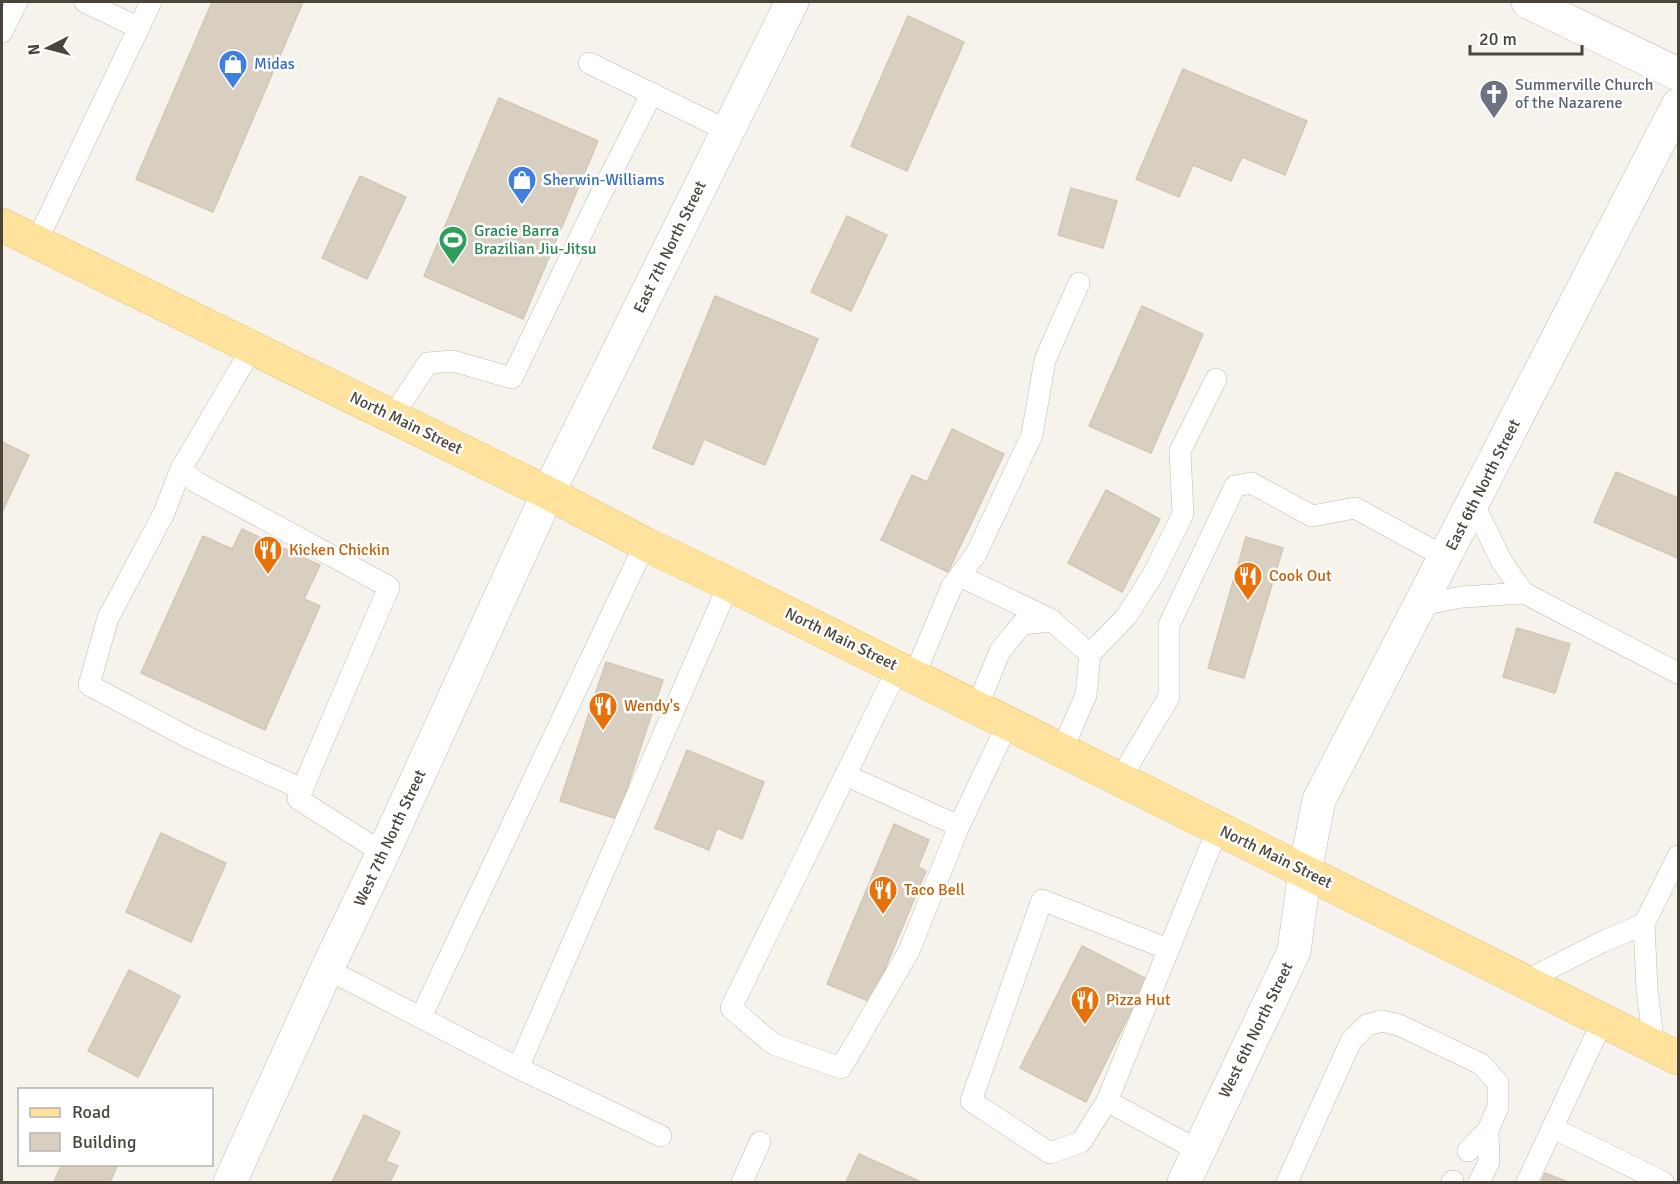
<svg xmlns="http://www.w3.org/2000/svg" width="1680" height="1184" font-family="Signika,sans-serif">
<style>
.building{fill:#d8cfc1;stroke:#d3c7b4;stroke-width:1.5}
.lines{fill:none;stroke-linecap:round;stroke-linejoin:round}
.lane-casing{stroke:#c2bbae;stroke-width:22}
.street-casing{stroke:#c2bbae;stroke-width:34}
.primary-casing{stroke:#e6c16a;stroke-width:34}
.lane{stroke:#fff;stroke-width:21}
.street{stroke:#fff;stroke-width:33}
.primary{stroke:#ffe39c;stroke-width:33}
.labels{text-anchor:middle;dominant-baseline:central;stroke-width:5;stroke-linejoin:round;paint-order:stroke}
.shop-label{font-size:16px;fill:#366cbe;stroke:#fff;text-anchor:start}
.worship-label{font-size:16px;fill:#5b616d;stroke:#fff;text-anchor:start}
.leisure-label{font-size:16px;fill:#27864d;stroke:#fff;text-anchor:start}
.street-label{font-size:16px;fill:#4b4439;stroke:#fff}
.food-label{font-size:16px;fill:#c56008;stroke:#fff;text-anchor:start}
</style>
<rect width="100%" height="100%" fill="#f6f3ec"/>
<g class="building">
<polygon points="212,2 303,2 213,212 136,179"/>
<polygon points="908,16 964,42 907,171 851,146"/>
<polygon points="1183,69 1307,121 1285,175 1242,157 1231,181 1193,165 1179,197 1136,179"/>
<polygon points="499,98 598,141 523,319 424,276"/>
<polygon points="360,176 406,197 367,279 322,258"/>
<polygon points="1071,188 1117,201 1103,248 1058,235"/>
<polygon points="847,216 887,235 851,311 811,292"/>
<polygon points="715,296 818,339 765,465 704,439 693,465 653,448"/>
<polygon points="1142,306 1203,334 1151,453 1089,426"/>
<polygon points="952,429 1004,454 948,572 881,540 912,475 927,482"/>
<polygon points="2,442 29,455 2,512"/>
<polygon points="1616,472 1678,498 1678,558 1594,522"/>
<polygon points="1106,490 1160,519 1122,592 1068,563"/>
<polygon points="242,529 320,565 304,599 320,606 265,730 141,673 203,536 232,549"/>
<polygon points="1246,537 1283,548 1244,678 1208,668"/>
<polygon points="1517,628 1570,644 1555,693 1503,677"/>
<polygon points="606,662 663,680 617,819 560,801"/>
<polygon points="687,750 764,782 742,839 717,828 709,850 655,828"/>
<polygon points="894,824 929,840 918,867 926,871 871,1002 827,984"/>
<polygon points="161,833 226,863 191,942 126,912"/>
<polygon points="1082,946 1147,979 1086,1102 1020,1068"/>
<polygon points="129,970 180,996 138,1077 88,1051"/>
<polygon points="364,1115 400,1132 386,1161 398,1166 390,1182 332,1182"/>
<polygon points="859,1154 921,1182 846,1182"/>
<polygon points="62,1164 118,1164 110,1182 54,1182"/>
<polygon points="1545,1173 1568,1182 1541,1182"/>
</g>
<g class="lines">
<g class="lane-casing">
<g id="lane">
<polyline points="85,2 139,28"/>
<polyline points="2,32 17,2"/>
<polyline points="589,63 728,131"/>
<polyline points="36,243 151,2"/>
<polyline points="252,348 181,469 196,482 389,587 298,799 383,853"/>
<polyline points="392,417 428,363 453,361 512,378 597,202 652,93"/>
<polyline points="181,469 164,513 108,618 89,685 191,739 302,789"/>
<polyline points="1473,503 1502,562 1524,593 1678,673"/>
<polyline points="960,576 1052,620"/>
<polyline points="1420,605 1462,597 1524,593"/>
<polyline points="1090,654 1126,617 1153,575 1183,514 1180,451 1216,379"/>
<polyline points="898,668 731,1008 773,1044 841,1068 909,951 959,826 1008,723"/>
<polyline points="914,676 952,586 976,554 1032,435 1045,360 1079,283"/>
<polyline points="977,707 1000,651 1022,624 1052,621 1090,654 1086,695 1062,750"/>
<polyline points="845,775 959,826"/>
<polyline points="1120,779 1169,697 1169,625 1235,486 1251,483 1312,516 1355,508 1445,557"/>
<polyline points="1168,949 1042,900 971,1101 1050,1153 1081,1142 1107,1101 1218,828"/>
<polyline points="327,969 518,1068 661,1136"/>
<polyline points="1525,981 1602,942 1644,924"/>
<polyline points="421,1017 645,544"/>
<polyline points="1654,1046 1647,989 1644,924 1678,856"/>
<polyline points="518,1068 729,584"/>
<polyline points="1107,1101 1199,1151"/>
<polyline points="1553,1128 1663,1182"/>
<polyline points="742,1182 760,1142"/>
<polyline points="1287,1182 1351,1041 1367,1025 1382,1021 1399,1025 1481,1064 1498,1083 1498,1107 1488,1130 1468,1151"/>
<polyline points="1452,1182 1453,1181"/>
<polyline points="1479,1182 1489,1162 1488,1130"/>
<polyline points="1527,1182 1603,1020"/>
</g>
</g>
<g class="street-casing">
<g id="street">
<polyline points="1528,2 1678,74"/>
<polyline points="230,1182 327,969 383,853 548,493 792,2"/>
<polyline points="1184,1182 1294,951 1305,871 1319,800 1678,105"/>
</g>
</g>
<g class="primary-casing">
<polyline id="primary" points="2,225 548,493 645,544 729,584 1678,1058"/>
</g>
<use href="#lane" class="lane"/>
<use href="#street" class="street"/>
<use href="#primary" class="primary"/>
</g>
<defs>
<g id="shop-pin" transform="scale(1.5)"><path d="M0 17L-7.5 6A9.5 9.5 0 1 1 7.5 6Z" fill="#3f7fe0" stroke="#fff"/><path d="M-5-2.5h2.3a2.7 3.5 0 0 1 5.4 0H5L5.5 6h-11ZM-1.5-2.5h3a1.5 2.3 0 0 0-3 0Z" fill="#fff"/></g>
<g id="church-pin" transform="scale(1.5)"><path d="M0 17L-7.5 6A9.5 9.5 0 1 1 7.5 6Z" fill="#6b7280" stroke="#fff"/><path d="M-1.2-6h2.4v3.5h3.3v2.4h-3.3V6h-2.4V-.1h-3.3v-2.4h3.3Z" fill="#fff"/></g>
<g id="stadium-pin" transform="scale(1.5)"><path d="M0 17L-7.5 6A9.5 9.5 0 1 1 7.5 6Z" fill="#2e9e5b" stroke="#fff"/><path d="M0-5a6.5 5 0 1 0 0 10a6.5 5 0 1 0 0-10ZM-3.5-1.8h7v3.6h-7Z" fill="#fff"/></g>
<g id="restaurant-pin" transform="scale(1.5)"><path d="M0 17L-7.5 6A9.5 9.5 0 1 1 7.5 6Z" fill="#e8710a" stroke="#fff"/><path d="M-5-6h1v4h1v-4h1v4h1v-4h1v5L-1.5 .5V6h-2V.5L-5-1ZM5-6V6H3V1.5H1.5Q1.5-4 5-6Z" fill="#fff"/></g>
</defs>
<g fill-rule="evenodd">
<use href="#shop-pin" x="233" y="64"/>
<use href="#church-pin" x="1494" y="94"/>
<use href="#shop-pin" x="522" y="180"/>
<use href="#stadium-pin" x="453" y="240"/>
<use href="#restaurant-pin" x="268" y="550"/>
<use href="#restaurant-pin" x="1248" y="576"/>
<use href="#restaurant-pin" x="603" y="706"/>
<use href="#restaurant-pin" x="883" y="890"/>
<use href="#restaurant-pin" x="1085" y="1000"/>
</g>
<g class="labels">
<g class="shop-label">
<text x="254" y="64">Midas</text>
<text x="543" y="180">Sherwin-Williams</text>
</g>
<g class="worship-label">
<text x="1515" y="85">Summerville Church<tspan x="1515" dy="18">of the Nazarene</tspan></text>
</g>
<g class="leisure-label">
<text x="474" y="231">Gracie Barra<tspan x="474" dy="18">Brazilian Jiu-Jitsu</tspan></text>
</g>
<g class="street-label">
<text transform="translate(670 247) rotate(-64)">East 7th North Street</text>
<text transform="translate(406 423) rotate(26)">North Main Street</text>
<text transform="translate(1483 485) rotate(-63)">East 6th North Street</text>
<text transform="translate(841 639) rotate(26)">North Main Street</text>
<text transform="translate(390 838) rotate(-65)">West 7th North Street</text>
<text transform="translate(1276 857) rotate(26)">North Main Street</text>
<text transform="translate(1256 1030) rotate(-64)">West 6th North Street</text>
</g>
<g class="food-label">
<text x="289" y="550">Kicken Chickin</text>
<text x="1269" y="576">Cook Out</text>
<text x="624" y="706">Wendy's</text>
<text x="904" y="890">Taco Bell</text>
<text x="1106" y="1000">Pizza Hut</text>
</g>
</g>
<rect width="1680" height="1184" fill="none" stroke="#4b4439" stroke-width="6"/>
<rect x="18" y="1088" width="195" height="78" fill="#ffffff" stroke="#b7b4b0" stroke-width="1.5"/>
<rect x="30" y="1108" width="30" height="9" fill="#ffe39c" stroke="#b7b4b0" stroke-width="1.5"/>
<text x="72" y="1118" font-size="18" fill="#4b4439">Road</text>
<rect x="30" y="1133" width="30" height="18" fill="#d8cfc1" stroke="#b7b4b0" stroke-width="1.5"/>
<text x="72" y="1148" font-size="18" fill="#4b4439">Building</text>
<g transform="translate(48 48) rotate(264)" stroke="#ffffff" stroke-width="4.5" paint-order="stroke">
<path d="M0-4.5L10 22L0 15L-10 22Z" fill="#4b4439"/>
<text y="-9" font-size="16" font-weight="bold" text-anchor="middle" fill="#4b4439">N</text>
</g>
<path d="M1470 45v9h112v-9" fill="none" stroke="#4b4439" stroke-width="3"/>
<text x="1479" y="45" font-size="18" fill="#4b4439" stroke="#ffffff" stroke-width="4.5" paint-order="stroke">20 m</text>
</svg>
